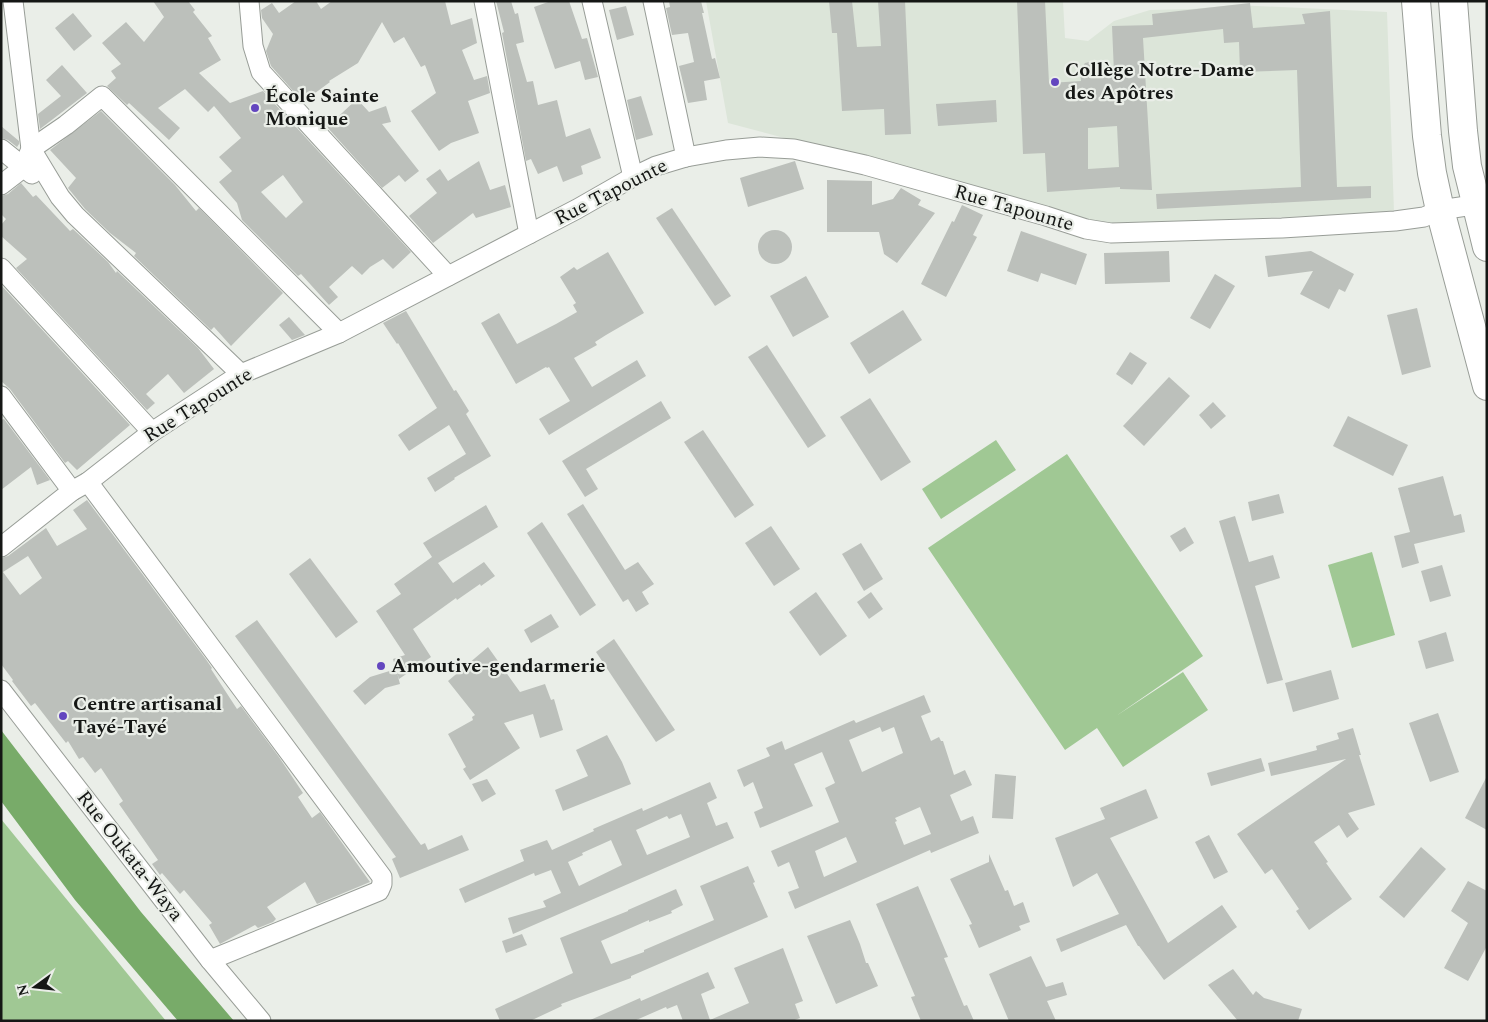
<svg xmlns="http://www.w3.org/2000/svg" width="1488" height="1022" font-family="Spectral,serif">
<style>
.built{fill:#dce5d9}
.green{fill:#a0c894}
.water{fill:#78ab69}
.building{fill:#bcc0bb;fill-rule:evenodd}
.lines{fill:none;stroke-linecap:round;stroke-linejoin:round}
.minor-casing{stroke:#989d97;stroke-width:21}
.highway-casing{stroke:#989d97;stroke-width:30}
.minor{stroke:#fff;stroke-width:19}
.highway{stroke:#fff;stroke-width:28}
.poi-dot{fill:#6346bf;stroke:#eaeee8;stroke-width:2}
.labels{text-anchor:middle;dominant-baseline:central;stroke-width:4.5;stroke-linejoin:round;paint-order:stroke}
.poi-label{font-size:20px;font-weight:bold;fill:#151715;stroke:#eaeee8;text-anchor:start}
.street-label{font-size:20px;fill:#151715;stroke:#eaeee8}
</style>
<rect width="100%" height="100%" fill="#eaeee8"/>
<polygon class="built" points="706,1 1063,1 1065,38 1088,41 1114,21 1150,10 1192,9 1236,5 1387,12 1394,212 1111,225 728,123"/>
<g class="green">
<polygon points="996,440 1016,470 941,519 922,489"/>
<polygon points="1067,454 1203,656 1116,716 1183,672 1208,710 1123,767 1097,728 1065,750 928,548"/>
<polygon points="1372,552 1395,635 1352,648 1328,565"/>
<polygon points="1,819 166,1021 1,1021"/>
</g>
<polygon class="water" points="1,730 141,912 234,1021 178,1021 75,900 1,801"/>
<g class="building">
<path d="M153 1H188L195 10 193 12 212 36 208 38 221 60 199 73 230 103 263 91 411 252 393 269 383 259 370 267 362 275 352 266 329 287 338 297 329 305 301 274 298 276 242 220 237 203 219 182 232 171 219 157 241 138 214 106 208 112 185 89 158 108 180 128 169 140 129 103 127 105 107 86 116 78 111 71 121 64 102 43 126 22 144 42 164 17ZM283 175 303 202 286 218 261 192Z"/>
<polygon points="296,1 316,1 321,9 332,1 445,1 451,25 472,18 477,43 462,50 474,80 487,76 490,93 468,101 479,133 451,143 439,151 411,111 436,93 425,65 421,67 404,37 394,43 382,22 358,63 329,81 330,82 303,102 271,66 266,51 273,34 262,18 261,10 272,3 279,13"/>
<polygon points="496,1 511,1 515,14 518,13 524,42 516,44 527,82 533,81 538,105 557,100 566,137 590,128 601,158 581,166 583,174 563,182 557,166 538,174 531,159 526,161 502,33 504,32"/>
<polygon points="551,1 569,1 582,39 587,38 598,77 585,80 580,61 555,69 534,7"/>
<polygon points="669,1 701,1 704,13 702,13 712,59 715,58 720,78 704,81 707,100 688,103 679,66 694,62 688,33 672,35 666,8 670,7"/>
<polygon points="829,1 852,1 857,47 881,46 878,1 905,1 911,134 885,135 884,109 842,111 837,33 832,33"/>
<path d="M1017 1H1045L1049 83 1081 81 1080 70 1085 63 1089 62 1114 73 1112 26 1153 25 1152 14 1250 3 1253 28 1305 24 1302 14 1330 11 1337 187 1371 186V198L1157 209 1156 194 1301 187 1297 70 1240 72 1239 42 1224 43 1223 29 1143 38 1152 190 1120 189V187L1047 192 1045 153 1023 154ZM1117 126 1119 167 1088 169V128Z"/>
<polygon points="626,6 634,35 617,40 609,10"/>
<polygon points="73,13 92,36 74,51 55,28"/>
<polygon points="62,65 87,93 40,129 38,114 61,96 46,80"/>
<polygon points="641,96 653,135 636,140 627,100"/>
<polygon points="357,99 369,112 386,106 391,122 382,124 419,171 405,182 399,175 382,188 327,127"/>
<polygon points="996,100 997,122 938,126 936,104"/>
<polygon points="101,111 175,185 196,211 199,208 283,293 231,346 214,327 211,330 134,256 136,253 110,233 85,209 68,188 76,178 50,150"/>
<polygon points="1,126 19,141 19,144 17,147 8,140 1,138"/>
<polygon points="479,161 490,190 505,185 511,207 476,218 473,213 433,243 409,216 437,193 426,179 440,169 448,181"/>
<polygon points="795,161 804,189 748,207 740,178"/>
<polygon points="827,180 872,181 872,205 893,199 901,188 921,200 918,205 935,213 897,263 884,254 879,232 827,232"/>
<polygon points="21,183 33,197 36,195 70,231 73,229 108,262 116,273 117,271 198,348 214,369 184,393 168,374 146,394 155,403 147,410 16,268 27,259 1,236 1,225 6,219 1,214 1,196 8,194"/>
<polygon points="962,205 983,215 973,235 977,237 946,297 921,284 952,221 954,222"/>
<polygon points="672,208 731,296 715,306 656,218"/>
<circle cx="775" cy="247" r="17"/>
<polygon points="1021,231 1087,254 1076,285 1041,273 1038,282 1007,271"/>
<polygon points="1169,251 1170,282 1105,284 1104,253"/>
<polygon points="1311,251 1354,274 1345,292 1339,289 1329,309 1300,294 1313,271 1268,277 1265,256"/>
<polygon points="608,252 644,313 606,335 595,342 597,345 574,358 592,387 637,360 646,376 549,435 539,419 570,401 549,367 547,368 546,367 516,384 481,323 499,313 517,344 556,324 577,312 573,305 576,303 560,277 574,267 577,270"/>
<polygon points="1215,274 1235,286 1210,329 1190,318"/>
<polygon points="806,276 829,317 793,337 770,296"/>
<polygon points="1,285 130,425 77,470 68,461 65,463 10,389 1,381"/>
<polygon points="1417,308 1431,367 1402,375 1387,315"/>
<polygon points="903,310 922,340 869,374 850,343"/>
<polygon points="406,311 454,391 456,390 469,411 466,414 491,456 454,478 455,479 435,492 427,478 466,454 449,425 409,451 398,435 437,408 398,343 397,344 383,323"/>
<polygon points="289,317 305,335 292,340 279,325"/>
<polygon points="767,345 826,436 808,448 748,357"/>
<polygon points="1130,352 1147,363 1132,385 1116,374"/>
<polygon points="1169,377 1190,396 1144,446 1123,426"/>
<polygon points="870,398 911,462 881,481 840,417"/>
<polygon points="661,401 671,418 586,469 598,489 585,497 562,461"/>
<polygon points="1213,402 1226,416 1211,429 1199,415"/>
<polygon points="1348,416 1408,445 1393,476 1333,446"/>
<polygon points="4,419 50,480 37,485 31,467 1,490 1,420"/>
<polygon points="703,430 754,505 735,518 684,442"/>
<polygon points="1443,476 1454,516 1461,514 1465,532 1414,544 1419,563 1402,568 1394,536 1410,532 1398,488"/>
<polygon points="1279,494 1284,513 1252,521 1248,502"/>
<path d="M87 500 205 658 212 668 211 669 237 709 241 706 279 757 303 793 298 797 312 818 320 812 370 882 317 904 305 882 267 907 276 919 273 922 258 928 255 925 220 944 209 925 212 923 184 890 180 894 162 873 160 875 152 864 158 860 119 804 123 801 101 768 95 773 83 757 79 759 68 741 66 743 35 703 31 706 12 681 13 680 1 664V558L8 556 46 528 57 546 87 529 73 510ZM28 556 42 578 20 595 3 572Z"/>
<polygon points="583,504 625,570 638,562 654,584 642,592 649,604 636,612 628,599 623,602 567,514"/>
<polygon points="486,505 498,527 438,563 453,583 484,562 495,576 481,586 480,584 457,600 456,598 413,629 431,657 399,679 397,673 400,684 385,688 365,705 353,691 370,677 396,669 393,659 405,655 376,611 401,594 394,584 432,557 423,543"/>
<polygon points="1235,516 1249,562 1273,555 1280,578 1255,586 1283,680 1267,684 1219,521"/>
<polygon points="542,522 596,605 580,616 527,533"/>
<polygon points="771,526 800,569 774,586 745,543"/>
<polygon points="1185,527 1194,543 1180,552 1170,536"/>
<polygon points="861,543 883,579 864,591 842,554"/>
<polygon points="310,558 358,622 336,638 289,574"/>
<polygon points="1442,565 1451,596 1430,602 1421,571"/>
<polygon points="816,592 847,636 820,656 789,612"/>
<polygon points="871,592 883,609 869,619 857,602"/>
<polygon points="551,614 559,627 531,643 524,630"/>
<polygon points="257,620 421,845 425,843 428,850 462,835 469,850 400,878 392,859 396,857 235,636"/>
<polygon points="1446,632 1454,661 1426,669 1418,641"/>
<polygon points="614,639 675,730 656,742 596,652"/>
<polygon points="488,647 520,692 545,684 551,700 554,699 563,730 540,738 533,714 504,723 520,748 470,780 463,769 466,767 448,734 473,720 472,717 475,715 448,681"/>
<polygon points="1331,670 1339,699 1293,712 1285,683"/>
<path d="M924 695 931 712 921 716 931 741 939 737 941 741H943L954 775 965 770 972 785 950 795 961 821 973 816 979 833 931 853 930 850 795 909 788 892 799 888 789 862 778 867 771 851 839 822 825 788 835 783 822 752 794 764 813 806 760 828 754 812 763 808 753 782 744 787 737 770 770 756 766 748 782 741 785 750 854 720 856 723ZM880 727 882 732 894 727 903 753 862 772 849 740ZM920 807 931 834 904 845 895 822 897 821 895 818ZM846 837 857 862 824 877 815 851Z"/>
<polygon points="1438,713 1459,772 1430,782 1409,723"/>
<polygon points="1353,728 1361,755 1359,755 1375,805 1348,813 1359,829 1347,838 1339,825 1314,842 1328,862 1326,863 1352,899 1309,930 1296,911 1299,909 1272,869 1265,874 1237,834 1346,759 1271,776 1268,763 1317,750 1316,746 1339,739 1337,733"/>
<polygon points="607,735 622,762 631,784 563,811 555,790 588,776 576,750"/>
<polygon points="1261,758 1265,771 1211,786 1207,773"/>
<polygon points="995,774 1016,776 1013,819 992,818"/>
<polygon points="1487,776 1487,830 1465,818"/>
<polygon points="487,779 496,794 482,802 472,784"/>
<path d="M710 782 717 798 707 803 716 826 727 822 734 838 513 934 508 918 546 907 543 901 561 893 551 870 535 876 534 873 465 903 459 889 524 861 520 850 547 840 552 850 594 831 593 829 642 808 643 811ZM681 814 690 837 647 855 636 830 667 816 669 819ZM611 840 622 865 579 886 568 862 583 855 582 853Z"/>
<polygon points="1146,789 1158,818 1110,838 1168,943 1222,905 1237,927 1164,980 1139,946 1138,946 1126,925 1061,952 1056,939 1119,914 1097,873 1073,887 1055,838 1105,819 1100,808"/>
<polygon points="1209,835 1228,872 1214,879 1195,842"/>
<polygon points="1421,847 1446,869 1404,918 1379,897"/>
<polygon points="989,854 1005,891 1008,890 1014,906 1023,902 1030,922 1019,926 1021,930 979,948 969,925 972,924 950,879 989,862"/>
<polygon points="748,866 755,882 753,883 768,917 631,976 631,978 561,1004 562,1006 530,1021 500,1021 495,1009 573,973 560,938 628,911 628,910 676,889 683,905 671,911 672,913 649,922 649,920 601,941 611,964 644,952 644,950 714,920 700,886"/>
<polygon points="1468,881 1487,891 1487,946 1468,981 1444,968 1468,923 1451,911"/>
<polygon points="918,886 948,957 944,958 964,1006 967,1005 974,1021 921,1021 911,997 915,996 876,904"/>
<polygon points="850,920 860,944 866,963 868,963 878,986 836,1004 807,936"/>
<polygon points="522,934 527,945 506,953 502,941"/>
<polygon points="783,948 803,1001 795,1004 800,1018 792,1021 683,1021 677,1005 667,1009 666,1007 634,1021 588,1021 640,998 641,1001 708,972 715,988 701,994 710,1020 749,1003 734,968"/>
<polygon points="1031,956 1046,987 1063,982 1067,995 1047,1001 1056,1021 1009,1021 989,974"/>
<polygon points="1233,969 1253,995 1256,991 1264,998 1302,1009 1298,1021 1238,1021 1208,985"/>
</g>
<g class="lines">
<g class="minor-casing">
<g id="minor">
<polyline points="13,1 31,149 60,197 75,215 241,374"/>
<polyline points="249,1 253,46 261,72 448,276"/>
<polyline points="484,1 529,234"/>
<polyline points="592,1 633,177"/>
<polyline points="653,1 686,157"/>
<polyline points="1,149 32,174"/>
<polyline points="1,185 23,168 31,149 66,125 102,96 339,333"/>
<polyline points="1,268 152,432"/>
<polyline points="1,396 72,491"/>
<polyline points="88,482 382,877 382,884 379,891 210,960"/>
<polyline points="1,547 72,491 88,482 152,432 241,374 339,333 577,209 633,177 656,166 686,157 726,150 760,147 794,149 865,165 1046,216 1086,229 1111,233 1282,228 1395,221 1424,217 1440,210 1487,203"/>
<polyline points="1,690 210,960 261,1021"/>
</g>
</g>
<g class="highway-casing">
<g id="highway">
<polyline points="1416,1 1427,136 1432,173 1440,210 1487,386"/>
<polyline points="1453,1 1463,131 1467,166 1487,247"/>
</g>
</g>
<use href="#minor" class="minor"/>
<use href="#highway" class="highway"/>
</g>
<g class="poi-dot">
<circle cx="1055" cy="82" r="5"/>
<circle cx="255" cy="108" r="5"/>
<circle cx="381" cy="666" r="5"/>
<circle cx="63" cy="716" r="5"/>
</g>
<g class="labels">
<g class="poi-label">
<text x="1065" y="70">Collège Notre-Dame<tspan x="1065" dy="23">des Apôtres</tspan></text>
<text x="265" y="96">École Sainte<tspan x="265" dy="23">Monique</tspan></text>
<text x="391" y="666">Amoutive-gendarmerie</text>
<text x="73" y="704">Centre artisanal<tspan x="73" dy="23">Tayé-Tayé</tspan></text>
</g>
<g class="street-label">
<text transform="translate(611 192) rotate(-27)">Rue Tapounte</text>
<text transform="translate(1014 208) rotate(16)">Rue Tapounte</text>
<text transform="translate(198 405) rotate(-32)">Rue Tapounte</text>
<text transform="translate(130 856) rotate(52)">Rue Oukata-Waya</text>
</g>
</g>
<rect width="1488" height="1022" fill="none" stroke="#151715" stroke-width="5"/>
<g transform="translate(35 987) rotate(255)" stroke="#eaeee8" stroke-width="4" paint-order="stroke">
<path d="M0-4L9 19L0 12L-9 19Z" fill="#151715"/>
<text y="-8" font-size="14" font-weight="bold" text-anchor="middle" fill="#151715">N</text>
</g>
</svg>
